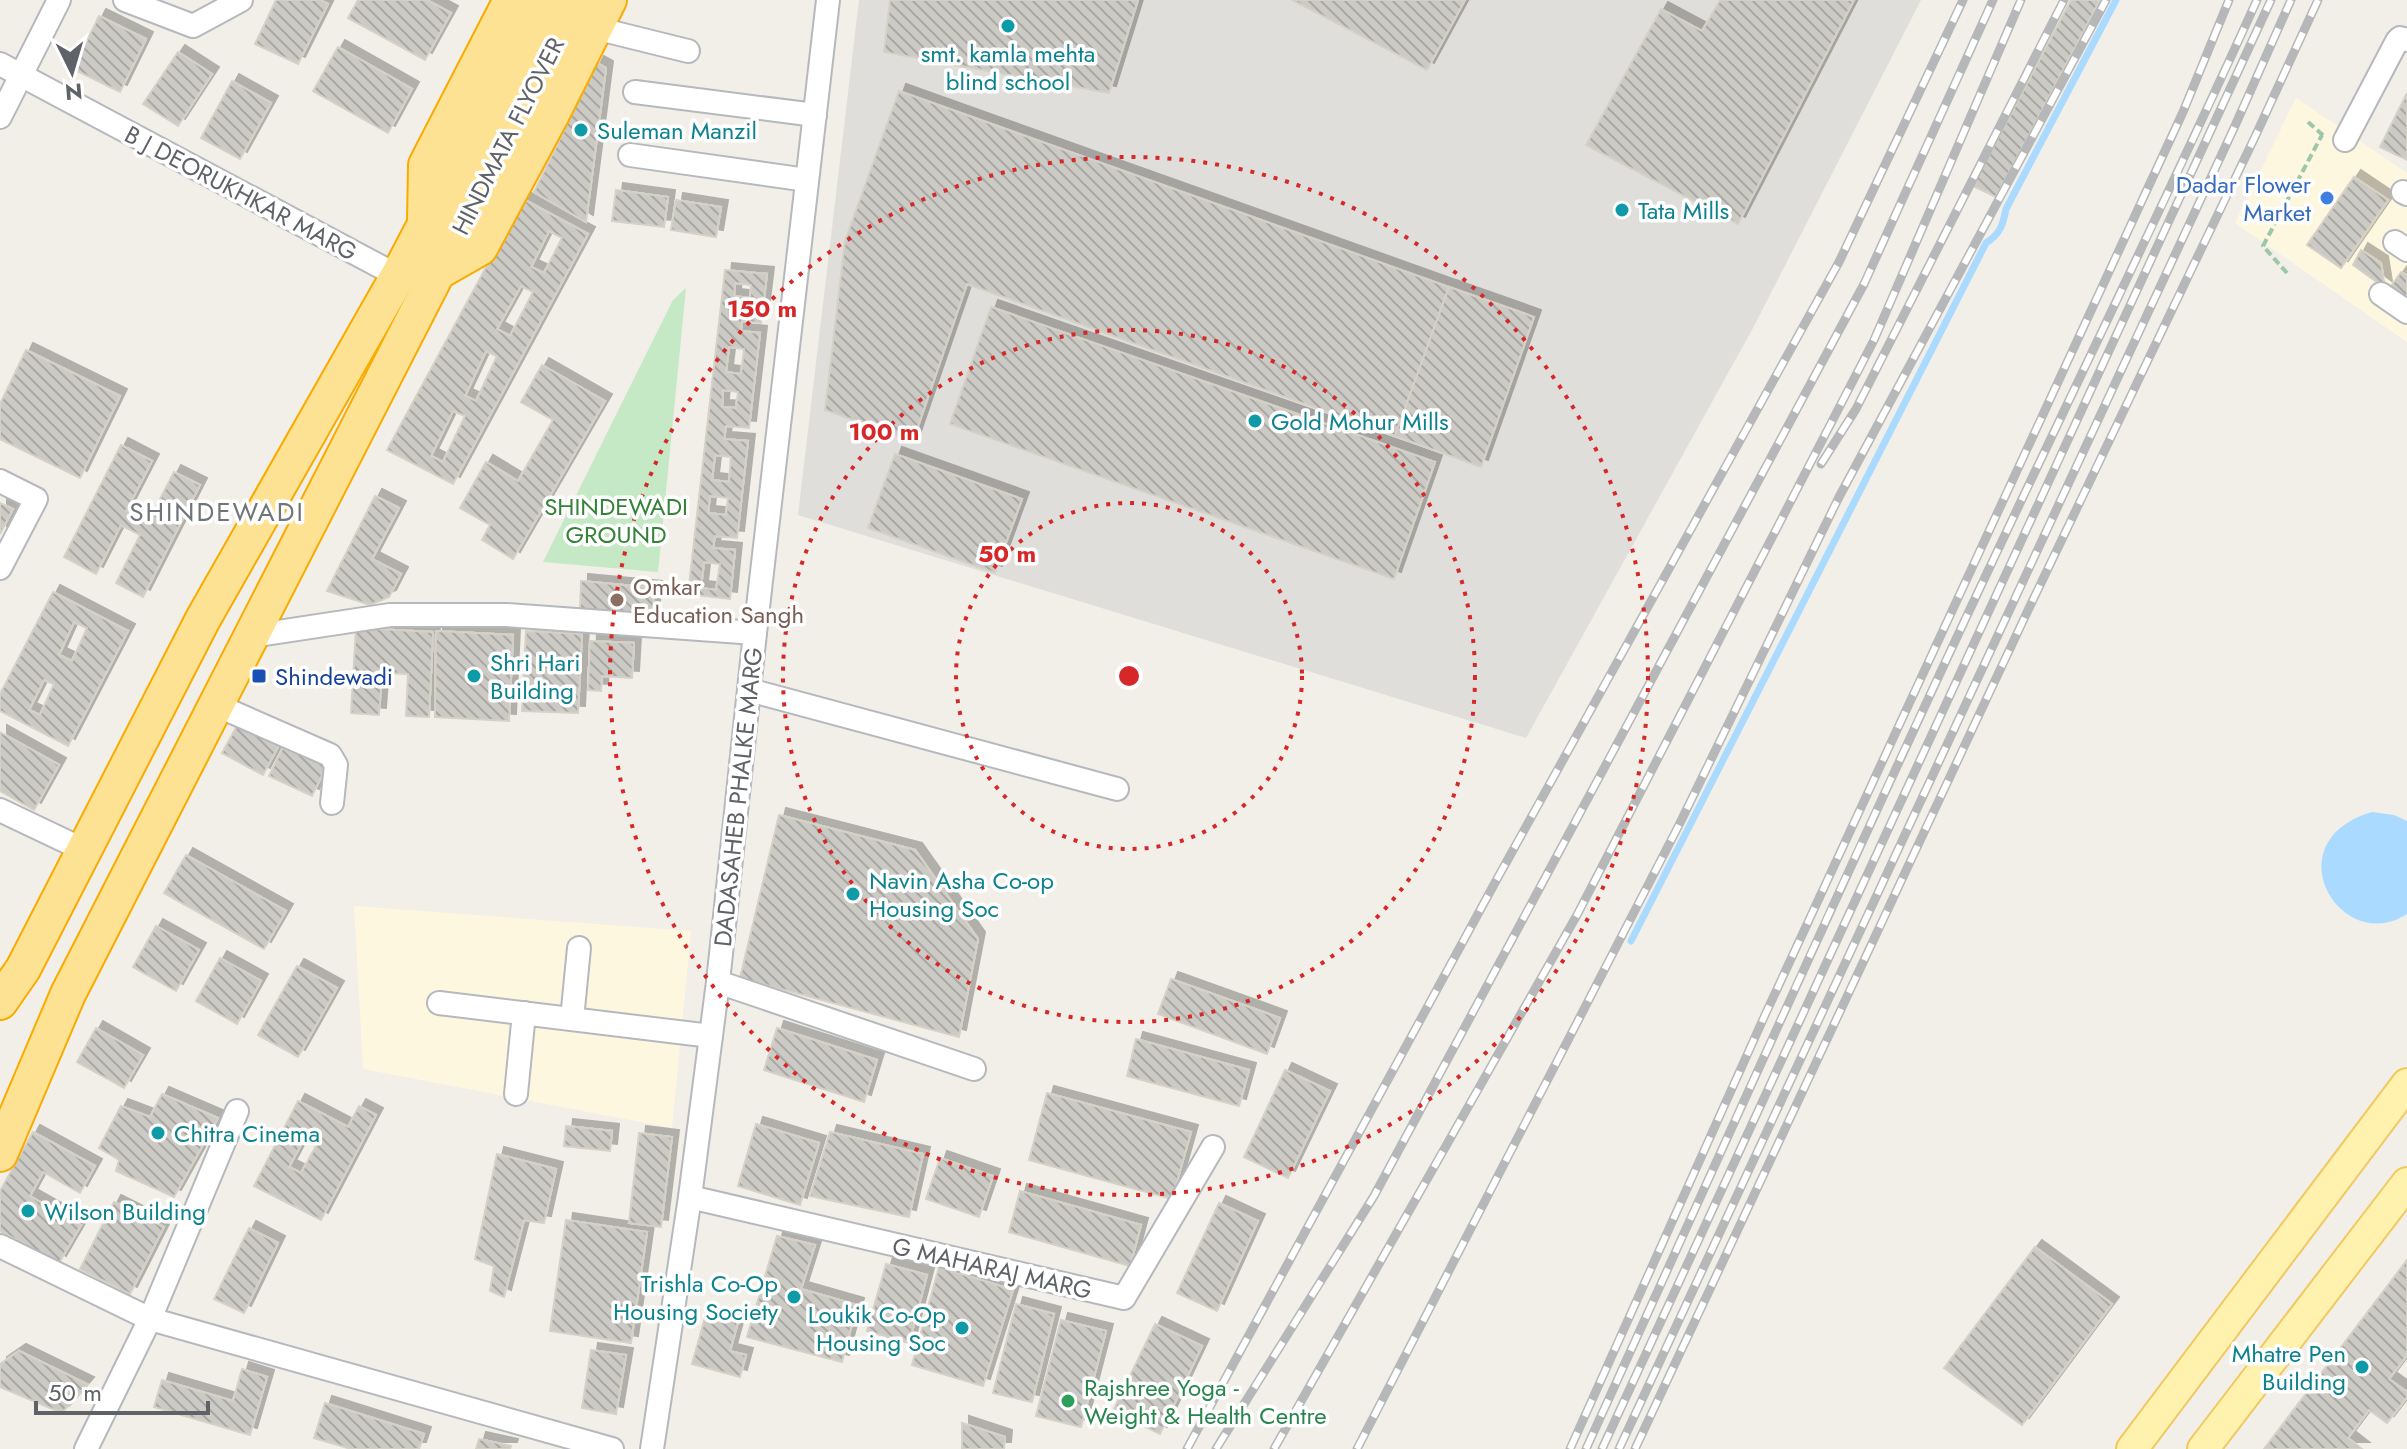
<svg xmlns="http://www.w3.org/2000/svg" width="2407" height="1449" font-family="Jost,sans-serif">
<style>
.commercial{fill:#fef7e0}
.industrial{fill:#e0deda}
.park{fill:#c5e8c5}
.water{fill:#aadaff}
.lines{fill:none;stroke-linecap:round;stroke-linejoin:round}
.stream{stroke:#aadaff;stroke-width:7}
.building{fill:url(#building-back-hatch);stroke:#d6d1c6;stroke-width:2;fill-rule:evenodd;filter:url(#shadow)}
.minor-casing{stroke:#b5b8bc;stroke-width:26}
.major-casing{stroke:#f2c960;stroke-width:34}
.highway-casing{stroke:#f9ab00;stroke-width:38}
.path{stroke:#9cc7a9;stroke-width:4;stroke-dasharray:8 4;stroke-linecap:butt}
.minor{stroke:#fff;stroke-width:22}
.major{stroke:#fff2af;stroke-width:30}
.highway{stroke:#fde293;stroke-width:34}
.rail-casing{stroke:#b6b7b8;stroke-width:9}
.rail{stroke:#fff;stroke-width:6;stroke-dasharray:18;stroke-linecap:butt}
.ring{fill:none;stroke:#d62828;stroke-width:4;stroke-dasharray:4 8}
.culture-dot{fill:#0f9aa8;stroke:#fff;stroke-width:3}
.shop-dot{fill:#3f7fe0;stroke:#fff;stroke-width:3}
.education-dot{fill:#8d6e63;stroke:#fff;stroke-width:3}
.transit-dot{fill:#1a4fb4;stroke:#fff;stroke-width:3}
.leisure-dot{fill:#2e9e5b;stroke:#fff;stroke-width:3}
.labels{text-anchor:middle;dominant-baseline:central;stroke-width:7;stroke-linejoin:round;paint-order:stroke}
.culture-label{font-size:24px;fill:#0d838f;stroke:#fff;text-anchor:start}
.street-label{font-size:24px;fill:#5f6368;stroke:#fff}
.shop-label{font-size:24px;fill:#366cbe;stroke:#fff;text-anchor:end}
.park-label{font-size:24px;fill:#348238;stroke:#fff}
.education-label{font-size:24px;fill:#785e54;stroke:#fff;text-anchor:start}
.transit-label{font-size:24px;fill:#164399;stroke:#fff;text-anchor:start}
.leisure-label{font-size:24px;fill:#27864d;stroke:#fff;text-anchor:start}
.neighbourhood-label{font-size:26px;letter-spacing:2px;fill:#70757a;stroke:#fff}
.centre{fill:#d62828;stroke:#fff;stroke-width:4}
.ring-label{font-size:24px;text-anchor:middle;font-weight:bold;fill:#d62828;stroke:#fff;stroke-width:7;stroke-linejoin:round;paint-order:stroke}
</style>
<defs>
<pattern id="building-back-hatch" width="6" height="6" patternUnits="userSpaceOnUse" patternTransform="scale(2)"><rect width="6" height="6" fill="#cccac5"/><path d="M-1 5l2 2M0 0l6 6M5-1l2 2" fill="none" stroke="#a9a8a4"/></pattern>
<filter id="shadow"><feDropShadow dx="7" dy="-7" stdDeviation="0" flood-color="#0004"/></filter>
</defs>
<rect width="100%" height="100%" fill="#f1efe8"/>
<g class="commercial">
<polygon points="2296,98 2407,173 2407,342 2235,223"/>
<polygon points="354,906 691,931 672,1128 363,1069"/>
</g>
<polygon class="industrial" points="859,0 1921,0 1753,328 1526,738 798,515"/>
<polygon class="park" points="686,288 658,572 543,562 673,300"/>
<path class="water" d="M2372 812 2394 815 2407 821V914C2340 957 2272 841 2372 812Z"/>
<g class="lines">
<path class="stream" d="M1631 941 1986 243C2000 234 2003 225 2006 209L2116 0"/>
</g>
<g class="building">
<polygon points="276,0 320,0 328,4 298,64 255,44"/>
<polygon points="358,0 427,0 451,13 425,60 348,18"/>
<polygon points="890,0 1138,0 1109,93 884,52"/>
<polygon points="1292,0 1465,0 1427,70"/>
<polygon points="1720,0 1854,0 1738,224 1586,145 1661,9 1702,31"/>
<polygon points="2071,0 2100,0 1996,197 1973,186"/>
<polygon points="99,16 146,39 120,92 73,69"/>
<polygon points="338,47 412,89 388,133 313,91"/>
<polygon points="178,52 212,74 178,126 143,104"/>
<polygon points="597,63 606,68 586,222 534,192"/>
<polygon points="232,81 271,103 240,159 201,138"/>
<polygon points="899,91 1449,287 1395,436 967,284 913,441 825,410 845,241"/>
<polygon points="2407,93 2407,160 2380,147"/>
<polygon points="2354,177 2388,200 2341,268 2307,245"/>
<polygon points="616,190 668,197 664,227 612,221"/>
<path d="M523 199 588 234 453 484 387 450ZM549 231 562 238 544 273 531 267ZM521 286 533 292 510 336 497 329ZM486 351 497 356 476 401 465 396ZM453 411 465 416 443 462 431 456Z"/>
<polygon points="676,200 721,207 716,237 671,230"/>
<polygon points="2361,250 2381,263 2385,288 2353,265"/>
<path d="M725 270 767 274 761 323 742 321 741 331 760 333 749 428 726 426 724 439 748 441 737 538 715 536 713 548 735 550 730 599 688 594ZM735 283 751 285 750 298 734 296ZM729 347 744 349 741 374 726 372ZM723 390 738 392 736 408 722 407ZM715 455 731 457 729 482 712 480ZM710 496 728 498 726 515 708 513ZM704 562 720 564 716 590 701 588Z"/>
<polygon points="2401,272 2407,276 2407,308 2386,293"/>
<polygon points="1449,287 1534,317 1481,467 1395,436"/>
<polygon points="991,307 1435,462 1394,579 950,424"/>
<polygon points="26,350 120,396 80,478 0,439 0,404"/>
<polygon points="542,365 605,401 513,559 482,540 490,525 460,508 486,462 518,481 553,420 521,402"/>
<polygon points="121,445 152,461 126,511 148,522 174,472 200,485 143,597 116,583 140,535 121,525 96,574 64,557"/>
<polygon points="895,454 1022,499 995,573 868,528"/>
<polygon points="375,496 399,508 372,559 401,574 389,597 370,605 327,591"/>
<polygon points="0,503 13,509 0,534"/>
<polygon points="581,581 655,588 652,618 580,613"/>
<path d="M53 592 128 631 68 746 0 711V694ZM74 622 87 628 72 661 59 655ZM44 680 54 684 40 715 29 710Z"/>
<polygon points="356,628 433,632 429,717 406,716 408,674 382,673 379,715 351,713"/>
<polygon points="436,631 513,635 509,721 435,717"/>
<polygon points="526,631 582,634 578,713 522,711"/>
<polygon points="590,641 634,643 632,678 602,676 601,691 588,690"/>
<polygon points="239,722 280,743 263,775 222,753"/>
<polygon points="0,732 59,765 34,810 0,791"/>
<polygon points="285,743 328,763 312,796 269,776"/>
<polygon points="779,815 915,850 978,939 959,1037 740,978"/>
<polygon points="186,855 286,911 264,949 164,893"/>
<polygon points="156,926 199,950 176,991 133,967"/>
<polygon points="220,958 261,981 237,1024 196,1001"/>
<polygon points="297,966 337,988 298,1057 258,1035"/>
<polygon points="1171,979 1280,1018 1267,1054 1158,1014"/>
<polygon points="96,1028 143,1055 124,1088 77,1062"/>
<polygon points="777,1028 877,1060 864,1102 764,1070"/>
<polygon points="1136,1039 1249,1070 1239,1106 1127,1076"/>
<polygon points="1285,1070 1330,1091 1288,1178 1244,1157"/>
<polygon points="1047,1093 1191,1132 1172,1199 1029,1160"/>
<polygon points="162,1094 218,1118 174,1197 116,1171 119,1160 99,1148 121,1106 150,1117"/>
<path d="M298 1101 348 1127 359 1106 376 1115 321 1220 254 1186ZM304 1139 316 1146 301 1173 289 1167Z"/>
<polygon points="756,1124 819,1143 800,1205 738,1186"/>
<polygon points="566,1126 612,1131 610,1151 564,1146"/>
<polygon points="33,1132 95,1166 80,1193 43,1172 30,1196 81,1225 59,1263 0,1231 0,1191"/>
<polygon points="830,1132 923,1154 909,1217 810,1196"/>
<polygon points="639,1133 672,1137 661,1227 629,1223"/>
<polygon points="497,1154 556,1169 544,1223 524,1220 504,1297 490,1291 494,1266 475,1259"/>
<polygon points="940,1158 993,1176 979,1217 926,1199"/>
<polygon points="1020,1191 1141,1225 1130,1266 1009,1232"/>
<polygon points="114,1202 164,1227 130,1294 80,1269"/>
<polygon points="1219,1203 1258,1221 1217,1311 1177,1293"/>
<polygon points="566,1220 647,1232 631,1343 550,1331"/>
<polygon points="249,1228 278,1243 244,1313 214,1299"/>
<polygon points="777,1236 815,1245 801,1289 857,1305 842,1362 747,1337"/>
<polygon points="2035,1247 2112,1304 2022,1425 1944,1368"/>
<polygon points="2407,1260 2407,1355 2389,1379 2407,1392 2407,1397 2387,1423 2369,1410 2348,1438 2362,1449 2264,1449"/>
<polygon points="886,1264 927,1275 909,1343 867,1331"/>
<polygon points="939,1267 1013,1290 983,1386 912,1365"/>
<polygon points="1016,1304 1054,1314 1032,1402 993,1393"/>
<polygon points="706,1314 738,1322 730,1351 746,1355 740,1377 692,1364"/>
<polygon points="1061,1320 1106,1331 1081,1427 1036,1416"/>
<polygon points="1155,1324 1202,1346 1160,1434 1113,1411"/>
<polygon points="591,1350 626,1355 616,1414 582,1408"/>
<polygon points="19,1351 87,1384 62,1413 0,1387 0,1364"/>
<polygon points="242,1369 267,1377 250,1435 154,1407 162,1380 233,1401"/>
<polygon points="325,1403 424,1434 419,1449 351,1449 314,1438"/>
<polygon points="962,1423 1005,1437 1004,1449 962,1449"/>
<polygon points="479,1439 511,1446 510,1449 476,1449"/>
</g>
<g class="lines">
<g class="minor-casing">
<g id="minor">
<polyline points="125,0 193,26 241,0"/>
<polyline points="595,28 688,51"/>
<polyline points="0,64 398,276"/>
<polyline points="635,92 815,115"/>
<polyline points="0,117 59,0"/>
<polyline points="2345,140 2397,41 2400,38 2407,40"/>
<polyline points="630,155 807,180"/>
<polyline points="2403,192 2407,194"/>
<polyline points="2395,242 2407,250"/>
<polyline points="2381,294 2407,312"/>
<polyline points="0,481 36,499 0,568"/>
<polyline points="251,636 390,615 506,615 755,633"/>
<polyline points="749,690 1117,789"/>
<polyline points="216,705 330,755 336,765 332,803"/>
<polyline points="0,810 84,850"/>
<polyline points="718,982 974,1069"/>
<polyline points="439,1003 711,1036"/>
<polyline points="572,1019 579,948"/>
<polyline points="516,1094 524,1013"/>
<polyline points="690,1197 1124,1298 1213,1147"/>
<polyline points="0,1246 150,1319 612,1449"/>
<polyline points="86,1449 150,1319 237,1111"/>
<polyline points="652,1449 690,1197 718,982 755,633 828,0"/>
</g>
</g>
<g class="major-casing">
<g id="major">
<polyline points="2132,1449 2407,1084"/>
<polyline points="2203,1449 2407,1183"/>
</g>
</g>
<g class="highway-casing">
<g id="highway">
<polyline points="425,221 426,165 511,0"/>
<polyline points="438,272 480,248 552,114 609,0"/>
<polyline points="0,1002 23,969 203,619 398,276 542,0"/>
<polyline points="0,1154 68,994 577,0"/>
</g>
</g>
<g class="path">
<polyline points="2308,122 2324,136"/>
<polyline points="2287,273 2263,246 2322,135"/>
</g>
<use href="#minor" class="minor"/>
<use href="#major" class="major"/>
<use href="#highway" class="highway"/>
<g class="rail-casing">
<g id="rail">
<polyline points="1821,464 1856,409 2064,0"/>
<polyline points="1187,1449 1497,879 1839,262 1963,0"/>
<polyline points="1216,1449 1374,1196 1537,893 1864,284 1993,0"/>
<polyline points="1274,1449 1577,915 1874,340 2021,0"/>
<polyline points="1357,1449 1679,825 1839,497 2106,0"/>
<polyline points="1570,1449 1765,1015 2183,112 2229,0"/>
<path d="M1586 1449C1719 1157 1850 864 1987 573 2077 382 2170 192 2257 0"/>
<polyline points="1602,1449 2271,0"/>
<polyline points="1619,1449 2234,128 2291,0"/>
<polyline points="1635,1449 2030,606 2254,139 2318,0"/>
</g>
</g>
<use href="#rail" class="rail"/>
</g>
<g class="ring">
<circle cx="1129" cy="676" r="173"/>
<circle cx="1129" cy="676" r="346"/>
<circle cx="1129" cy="676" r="519"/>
</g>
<g class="culture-dot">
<circle cx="1008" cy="26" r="8"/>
<circle cx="581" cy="130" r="8"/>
<circle cx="1622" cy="210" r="8"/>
<circle cx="1255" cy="421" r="8"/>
<circle cx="474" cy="676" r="8"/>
<circle cx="853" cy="894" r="8"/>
<circle cx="158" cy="1133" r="8"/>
<circle cx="28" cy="1211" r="8"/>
<circle cx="794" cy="1297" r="8"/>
<circle cx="962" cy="1328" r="8"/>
<circle cx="2362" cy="1367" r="8"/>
</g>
<circle class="shop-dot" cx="2327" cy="198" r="8"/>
<circle class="education-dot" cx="617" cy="600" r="8"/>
<rect class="transit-dot" x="251" y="668" width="16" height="16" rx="4"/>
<circle class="leisure-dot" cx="1068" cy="1401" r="8"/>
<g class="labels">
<g class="culture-label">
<text x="1008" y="53" text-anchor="middle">smt. kamla mehta<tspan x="1008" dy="28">blind school</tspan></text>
<text x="597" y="130">Suleman Manzil</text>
<text x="1638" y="210">Tata Mills</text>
<text x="1271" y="421">Gold Mohur Mills</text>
<text x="490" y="662">Shri Hari<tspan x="490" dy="28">Building</tspan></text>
<text x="869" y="880">Navin Asha Co-op<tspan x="869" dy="28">Housing Soc</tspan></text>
<text x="174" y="1133">Chitra Cinema</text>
<text x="44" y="1211">Wilson Building</text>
<text x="778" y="1283" text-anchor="end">Trishla Co-Op<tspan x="778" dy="28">Housing Society</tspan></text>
<text x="946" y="1314" text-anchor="end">Loukik Co-Op<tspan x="946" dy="28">Housing Soc</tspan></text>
<text x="2346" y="1353" text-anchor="end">Mhatre Pen<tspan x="2346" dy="28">Building</tspan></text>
</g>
<g class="street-label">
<text transform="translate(508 136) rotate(-63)">HINDMATA FLYOVER</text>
<text transform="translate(241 193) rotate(28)">B J DEORUKHKAR MARG</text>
<text transform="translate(738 797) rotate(-84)">DADASAHEB PHALKE MARG</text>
<text transform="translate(992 1268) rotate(13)">G MAHARAJ MARG</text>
</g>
<g class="shop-label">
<text x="2311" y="184">Dadar Flower<tspan x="2311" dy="28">Market</tspan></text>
</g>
<g class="park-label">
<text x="616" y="506">SHINDEWADI<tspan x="616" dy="28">GROUND</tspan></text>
</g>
<g class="education-label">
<text x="633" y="586">Omkar<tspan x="633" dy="28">Education Sangh</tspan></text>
</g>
<g class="transit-label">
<text x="275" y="676">Shindewadi</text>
</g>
<g class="leisure-label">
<text x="1084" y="1387">Rajshree Yoga -<tspan x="1084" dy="28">Weight &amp; Health Centre</tspan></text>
</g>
<g class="neighbourhood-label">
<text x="217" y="512">SHINDEWADI</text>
</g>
</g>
<circle cx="1129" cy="676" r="12" class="centre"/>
<g class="ring-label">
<text x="762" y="317">150 m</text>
<text x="884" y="440">100 m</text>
<text x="1007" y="562">50 m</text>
</g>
<g transform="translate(72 72) rotate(175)" stroke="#ffffff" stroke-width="6" paint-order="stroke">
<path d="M0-6L14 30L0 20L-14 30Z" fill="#5f6368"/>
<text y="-12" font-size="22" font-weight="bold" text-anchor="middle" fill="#5f6368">N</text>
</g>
<path d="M36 1401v12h172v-12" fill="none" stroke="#5f6368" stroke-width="4"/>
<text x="48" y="1401" font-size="24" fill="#5f6368" stroke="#ffffff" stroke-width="6" paint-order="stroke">50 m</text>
</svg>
